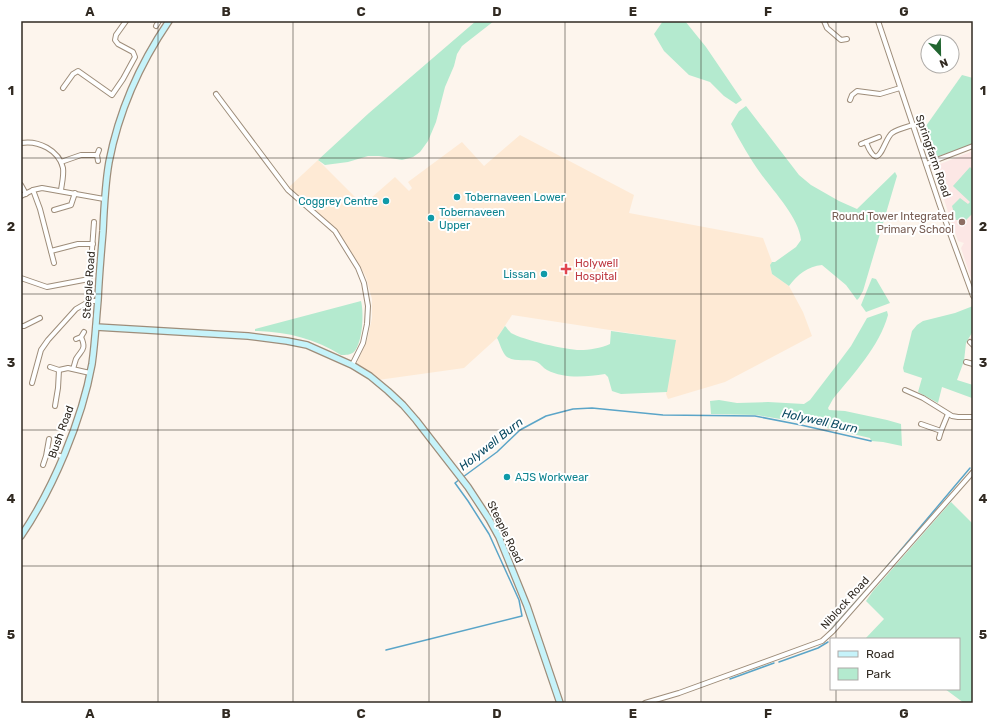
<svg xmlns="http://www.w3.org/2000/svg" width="994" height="724" font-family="Rubik,sans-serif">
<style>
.built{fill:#feead5}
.education{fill:#fce7e5}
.green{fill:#b4eacf}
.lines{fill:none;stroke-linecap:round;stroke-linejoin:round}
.stream{stroke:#5ba5c8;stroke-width:1.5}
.street-casing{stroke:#9e8d7a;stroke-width:6}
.secondary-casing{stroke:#9e8d7a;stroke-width:8}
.street{stroke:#fff;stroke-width:4}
.secondary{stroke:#c6f3fa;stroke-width:5.5}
.grid{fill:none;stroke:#312a22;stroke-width:1;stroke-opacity:0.55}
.culture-dot{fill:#0f9aa8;stroke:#fff;stroke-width:1.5}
.education-dot{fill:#8d6e63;stroke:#fff;stroke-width:1.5}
.health-dot{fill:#e0444e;stroke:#fff;stroke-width:1.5}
.labels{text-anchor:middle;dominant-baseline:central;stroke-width:4;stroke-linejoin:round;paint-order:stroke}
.street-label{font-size:11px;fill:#312a22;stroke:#fff}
.culture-label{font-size:11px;fill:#0d838f;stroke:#fff;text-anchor:start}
.education-label{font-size:11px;fill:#785e54;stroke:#fff;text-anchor:end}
.health-label{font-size:11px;fill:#be3a42;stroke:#fff;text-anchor:start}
.water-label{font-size:12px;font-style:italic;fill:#0a4a62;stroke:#fff}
.neatline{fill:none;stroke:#312a22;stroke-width:1.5}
.grid-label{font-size:13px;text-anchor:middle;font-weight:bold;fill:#312a22}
</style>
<rect width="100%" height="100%" fill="#fdf5ed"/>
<polygon class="built" points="520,135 634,195 629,213 763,238 772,262 770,265 772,274 789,286 803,312 812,336 725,382 668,399 666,394 675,340 512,315 497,338 464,368 378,380 356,365 367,340 372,318 372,299 366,277 356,259 336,230 289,187 318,160 363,205 395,177 409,191 412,188 408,182 462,142 484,166"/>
<polygon class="education" points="973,151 973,280 972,281 961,248 964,243 958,241 937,179 935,166"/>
<g class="green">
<polygon points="476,21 494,21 462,46 457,54 454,66 445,87 436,122 428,141 420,152 413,157 402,160 379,156 368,156 348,162 325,165 318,160 369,113"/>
<polygon points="663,21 685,21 706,47 742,100 736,104 724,96 710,82 689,75 664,51 654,34"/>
<polygon points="962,75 973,78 973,144 931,159 927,152 921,133"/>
<path d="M746 106 799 175 811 185 839 201 857 209 895 172 897 176 863 291 859 298 857 300 846 285 822 265C808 266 797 275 789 286L772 274 770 265 772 262H775L796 247 801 240C799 218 774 192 761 174 750 159 740 141 731 124L739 111Z"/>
<polygon points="970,167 973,170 973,213 964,222 960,220 956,220 952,206 960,198 968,204 970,202 953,186"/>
<polygon points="872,278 876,279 890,303 866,312 861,305"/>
<path d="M361 301C364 312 363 342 354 352 350 355 346 355 341 355 316 339 288 332 258 331H255V329Z"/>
<polygon points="973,306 973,331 966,343 964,361 957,380 973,385 973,396 972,398 942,387 938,403 918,392 922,378 904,372 903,368 912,331 917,325 923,321 955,313"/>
<path d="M887 311 888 315C879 347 854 373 833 399L828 408 829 410 845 411 887 420 901 424 902 446 883 442 871 441 870 438 805 423 756 415 711 414 710 401 719 400 737 403 768 402 804 404 810 400 833 370 851 346 867 318Z"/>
<path d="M505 326C507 328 509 331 511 333 523 340 566 350 580 350 589 350 601 348 610 344L611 331 676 340 667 392 621 394 612 391 608 377 605 374C586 377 564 379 547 370 543 368 541 364 537 362 528 358 516 363 507 357 502 353 500 343 497 338Z"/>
<polygon points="951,502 973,524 973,703 964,703 945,689 959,689 959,639 865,639 884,619 866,601 873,591"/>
</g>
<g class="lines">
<g class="stream">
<polyline points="463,477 497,452 520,430 546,416 573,409 592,408 663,415 755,416 801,425 871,441"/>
<polyline points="828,633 884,570 970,468"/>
<polyline points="386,650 522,616 519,600 489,534 468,501 455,483 460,479"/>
<polyline points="779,662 818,648 828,642"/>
<polyline points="730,679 774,663"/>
</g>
<g class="street-casing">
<g id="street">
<polyline points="824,21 827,28 841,40 847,39"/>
<polyline points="878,21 940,206 973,296"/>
<polyline points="156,26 159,21"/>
<polyline points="63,88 73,74 78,71 112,95 123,79 135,57 133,52 118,44 115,40 116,35 126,21"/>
<polyline points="216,94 288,190 335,231 358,268 364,283 368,306 367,324 363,343 352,365"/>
<polyline points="850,100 852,95 857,91 880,94 900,88"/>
<path d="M866 142C879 176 883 140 892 133 898 129 907 127 913 125"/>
<path d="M21 143C38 140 59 150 63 168 64 175 62 183 61 190"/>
<polyline points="861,144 879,137"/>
<polyline points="98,161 97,155 99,150"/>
<polyline points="61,162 81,155 97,155"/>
<polyline points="926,164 973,146"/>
<polyline points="21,185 26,194"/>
<polyline points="33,190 40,209 54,263"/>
<polyline points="21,196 33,190 42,188 104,199"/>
<polyline points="54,210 71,205 75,193"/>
<polyline points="92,250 94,222"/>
<polyline points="51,251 78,244 93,244"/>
<polyline points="21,278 47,287 89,279"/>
<polyline points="89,284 90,273"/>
<polyline points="21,326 24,326 40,318"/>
<polyline points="76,339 81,337 84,332"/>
<polyline points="970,342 973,345"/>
<polyline points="966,362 973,364"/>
<polyline points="50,367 59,370 68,368 90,373"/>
<path d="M73 369C74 366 75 362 76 359 81 350 87 350 81 337"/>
<polyline points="32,383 41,350 48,340 76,309 90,301 97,301"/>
<polyline points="905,390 923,398 952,416 958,417 973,417"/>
<polyline points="55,406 58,388 59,370"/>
<polyline points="921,424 941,431 948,414"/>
<polyline points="939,438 941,431"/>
<polyline points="47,451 63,457"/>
<polyline points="43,465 46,456 49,439"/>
<polyline points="645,703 679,693 822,641 833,631 973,472"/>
</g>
</g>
<g class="secondary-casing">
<g id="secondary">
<polyline points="96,327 248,336 287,341 307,345 352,365 370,376 388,391 403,405 416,420 468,487 489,519 499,537 527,606 560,703"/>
<path d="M21 536C53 489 82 420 92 364 95 343 96 322 98 300 99 277 101 254 103 231 104 208 105 185 109 162 119 110 139 65 169 21"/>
</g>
</g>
<use href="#street" class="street"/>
<use href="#secondary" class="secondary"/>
</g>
<path class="grid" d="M158 21V703M293 21V703M429 21V703M565 21V703M701 21V703M836 21V639M21 158H973M21 294H973M21 430H973M21 566H973M836 689V703"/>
<g class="culture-dot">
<circle cx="457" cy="197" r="4"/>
<circle cx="386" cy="201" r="4"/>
<circle cx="431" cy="218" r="4"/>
<circle cx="544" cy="274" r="4"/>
<circle cx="507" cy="477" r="4"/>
</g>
<circle class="education-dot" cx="962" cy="222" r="4"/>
<path class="health-dot" d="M564 263h4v4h4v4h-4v4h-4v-4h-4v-4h4z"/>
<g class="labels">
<g class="street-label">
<text transform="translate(933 156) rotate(71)">Springfarm Road</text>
<text transform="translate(89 285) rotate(-86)">Steeple Road</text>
<text transform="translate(61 432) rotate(-70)">Bush Road</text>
<text transform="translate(505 532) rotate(64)">Steeple Road</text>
<text transform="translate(845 603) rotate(-48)">Niblock Road</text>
</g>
<g class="culture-label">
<text x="465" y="197">Tobernaveen Lower</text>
<text x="378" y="201" text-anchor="end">Coggrey Centre</text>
<text x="439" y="212">Tobernaveen<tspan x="439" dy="13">Upper</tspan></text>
<text x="536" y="274" text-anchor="end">Lissan</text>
<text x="515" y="477">AJS Workwear</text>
</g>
<g class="education-label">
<text x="954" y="216">Round Tower Integrated<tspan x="954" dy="13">Primary School</tspan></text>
</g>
<g class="health-label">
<text x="575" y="263">Holywell<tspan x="575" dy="13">Hospital</tspan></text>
</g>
<g class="water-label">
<text transform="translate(820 421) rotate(12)">Holywell Burn</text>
<text transform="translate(491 444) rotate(-38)">Holywell Burn</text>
</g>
</g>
<rect width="994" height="724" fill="none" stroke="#ffffff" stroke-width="44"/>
<rect x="830" y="638" width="130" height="52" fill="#ffffff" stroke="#adaaa7"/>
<rect x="838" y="651" width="20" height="6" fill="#c6f3fa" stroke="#adaaa7"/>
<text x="866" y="658" font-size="12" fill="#312a22">Road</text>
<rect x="838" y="668" width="20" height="12" fill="#b4eacf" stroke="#adaaa7"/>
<text x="866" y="678" font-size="12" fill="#312a22">Park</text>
<g transform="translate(940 54) rotate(158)"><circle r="19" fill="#ffffff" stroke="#adaaa7"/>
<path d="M0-3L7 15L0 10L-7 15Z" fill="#216530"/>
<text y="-6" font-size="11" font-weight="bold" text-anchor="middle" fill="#312a22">N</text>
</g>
<rect x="22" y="22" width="950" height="680" class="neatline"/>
<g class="grid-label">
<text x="90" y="16">A</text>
<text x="226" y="16">B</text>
<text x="361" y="16">C</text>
<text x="497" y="16">D</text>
<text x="633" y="16">E</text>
<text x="768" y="16">F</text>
<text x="904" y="16">G</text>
<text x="11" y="95">1</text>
<text x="983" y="95">1</text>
<text x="11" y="231">2</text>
<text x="983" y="231">2</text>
<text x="11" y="367">3</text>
<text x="983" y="367">3</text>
<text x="11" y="503">4</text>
<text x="983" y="503">4</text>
<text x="11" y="639">5</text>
<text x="983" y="639">5</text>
<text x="90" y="718">A</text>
<text x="226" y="718">B</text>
<text x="361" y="718">C</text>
<text x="497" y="718">D</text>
<text x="633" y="718">E</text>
<text x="768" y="718">F</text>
<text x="904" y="718">G</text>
</g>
</svg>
